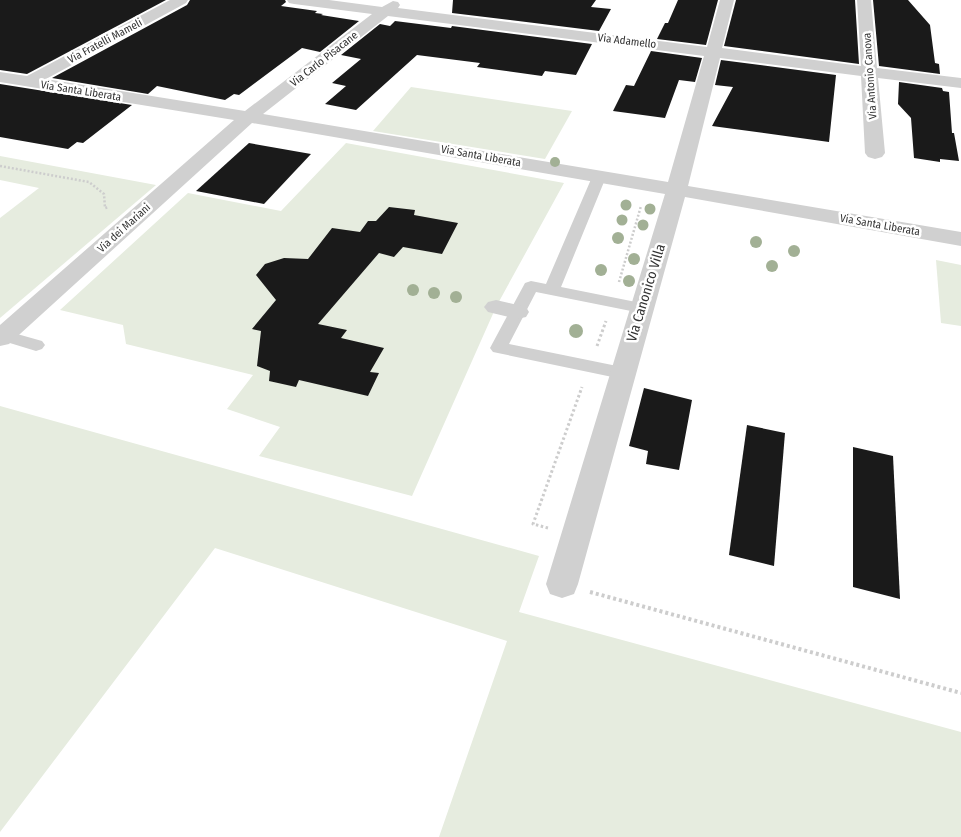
<svg xmlns="http://www.w3.org/2000/svg" width="961" height="837" font-family="'Fira Sans Condensed',sans-serif">
<style>
.green{fill:#e6ecdf}
.building{fill:#1a1a1a}
.lines{fill:none;stroke-linecap:round;stroke-linejoin:round}
.path-far2{stroke:#cdcdcd;stroke-width:2.5;stroke-dasharray:2 2;stroke-linecap:butt}
.path-far1{stroke:#cdcdcd;stroke-width:3;stroke-dasharray:2.5 2.5;stroke-linecap:butt}
.path{stroke:#cdcdcd;stroke-width:4;stroke-dasharray:3 3;stroke-linecap:butt}
.service{fill:#d0d0d0;fill-rule:evenodd}
.pedestrian{fill:#d0d0d0;fill-rule:evenodd}
.minor{fill:#d0d0d0;fill-rule:evenodd}
.tree{fill:#a2b095}
.labels{text-anchor:middle;dominant-baseline:central;stroke-width:5;stroke-linejoin:round;paint-order:stroke}
.far-street-label{font-size:11px;fill:#333;stroke:#fff}
.street-label{font-size:14px;fill:#333;stroke:#fff}
</style>
<rect width="100%" height="100%" fill="#fff"/>
<g class="green">
<polygon points="411,87 572,111 545,159 373,131"/>
<polygon points="346,143 564,183 496,307 412,496 259,456 280,427 227,409 253,375 126,344 123,325 60,310 188,193 281,211"/>
<polygon points="0,156 156,185 0,318 0,218 39,188 0,180"/>
<polygon points="936,260 961,265 961,326 941,323"/>
<polygon points="0,406 539,556 519,612 961,732 961,837 439,837 507,641 215,548 0,832"/>
</g>
<g class="building">
<polygon points="0,0 166,0 27,74 0,70"/>
<polygon points="190,0 285,0 286,2 281,6 317,11 315,13 323,14 321,15 359,21 320,52 302,48 239,95 234,94 225,100 157,86 148,94 52,78 187,5"/>
<polygon points="453,0 596,0 591,7 611,9 599,31 452,13"/>
<polygon points="678,0 718,0 706,45 657,39 665,23 668,23"/>
<polygon points="736,0 855,0 859,64 724,46"/>
<polygon points="873,0 908,0 930,25 935,63 939,64 940,74 879,66"/>
<polygon points="395,21 451,28 452,26 592,44 576,75 545,71 542,76 477,67 480,63 417,55 356,110 325,104 346,86 332,83 361,59 341,55 380,24 390,26"/>
<polygon points="651,51 702,58 695,82 679,80 665,118 613,111 626,85 634,86"/>
<polygon points="721,60 836,75 829,142 712,126 733,87 715,85"/>
<polygon points="899,82 942,88 943,91 949,92 952,133 954,133 959,161 940,159 940,162 914,158 911,118 898,104"/>
<polygon points="0,84 132,105 83,143 77,142 68,149 0,137"/>
<polygon points="249,143 311,154 264,204 196,191"/>
<polygon points="389,207 415,210 414,215 458,223 442,254 403,247 394,257 379,253 318,324 347,330 341,338 384,348 370,372 379,373 368,396 299,380 296,387 269,381 270,371 257,366 261,331 252,329 276,300 256,275 265,264 284,258 308,259 332,228 360,232 368,221 376,221"/>
<polygon points="644,388 692,400 679,470 646,464 648,451 629,446"/>
<polygon points="747,425 785,433 774,566 729,555"/>
<polygon points="853,447 893,456 900,599 853,587"/>
</g>
<g class="lines">
<g class="path-far2">
<polyline points="0,166 89,182 104,194 105,208 109,207"/>
<polyline points="619,282 641,206"/>
</g>
<g class="path-far1">
<polyline points="597,346 606,321"/>
<polyline points="548,528 533,524 582,387"/>
</g>
<polyline class="path" points="590,592 961,693"/>
<g class="service">
<polygon points="599,173 606,177 561,287 641,303 647,304 649,308 647,312 641,313 536,292 509,344 622,367 628,369 631,373 628,377 622,379 493,352 490,348 525,283 531,281 546,284 592,177"/>
<polygon points="0,330 3,330 42,341 45,345 42,349 36,351 0,340"/>
</g>
<polygon class="pedestrian" points="496,300 526,307 529,312 526,317 517,319 488,312 484,307 488,302"/>
<path class="minor" d="M170 0H188L186 3 46 79 245 111 372 14 294 4 289 3 287 0H329L382 7 393 1 398 2 400 5 398 8 707 47 720 0H734L722 48 861 66 857 0H871L877 68 961 78V88L878 78 885 153 882 157 875 159 868 157 865 153 861 76 720 58 688 186 961 232V246L685 197 578 584 574 594 562 598 550 594 546 584 665 194 252 123 9 344 0 346V325L234 120 0 82V72L27 76ZM388 16 704 56 668 182 263 114Z"/>
</g>
<g class="tree">
<circle cx="555" cy="162" r="5"/>
<circle cx="626" cy="205" r="5.5"/>
<circle cx="650" cy="209" r="5.5"/>
<circle cx="622" cy="220" r="5.5"/>
<circle cx="643" cy="225" r="5.5"/>
<circle cx="618" cy="238" r="6"/>
<circle cx="756" cy="242" r="6"/>
<circle cx="794" cy="251" r="6"/>
<circle cx="634" cy="259" r="6"/>
<circle cx="772" cy="266" r="6"/>
<circle cx="601" cy="270" r="6"/>
<circle cx="629" cy="281" r="6"/>
<circle cx="413" cy="290" r="6"/>
<circle cx="434" cy="293" r="6"/>
<circle cx="456" cy="297" r="6"/>
<circle cx="576" cy="331" r="7"/>
</g>
<g class="labels">
<g class="far-street-label">
<text transform="translate(105 41) rotate(-28)">Via Fratelli Mameli</text>
<text transform="translate(627 41) rotate(7)">Via Adamello</text>
<text transform="translate(324 59) rotate(-38)">Via Carlo Pisacane</text>
<text transform="translate(870 76) rotate(-94)">Via Antonio Canova</text>
<text transform="translate(81 91) rotate(9)">Via Santa Liberata</text>
<text transform="translate(481 156) rotate(10)">Via Santa Liberata</text>
<text transform="translate(880 225) rotate(10)">Via Santa Liberata</text>
<text transform="translate(124 228) rotate(-42)">Via dei Mariani</text>
</g>
<g class="street-label">
<text transform="translate(646 293) rotate(-73)">Via Canonico Villa</text>
</g>
</g>
</svg>
